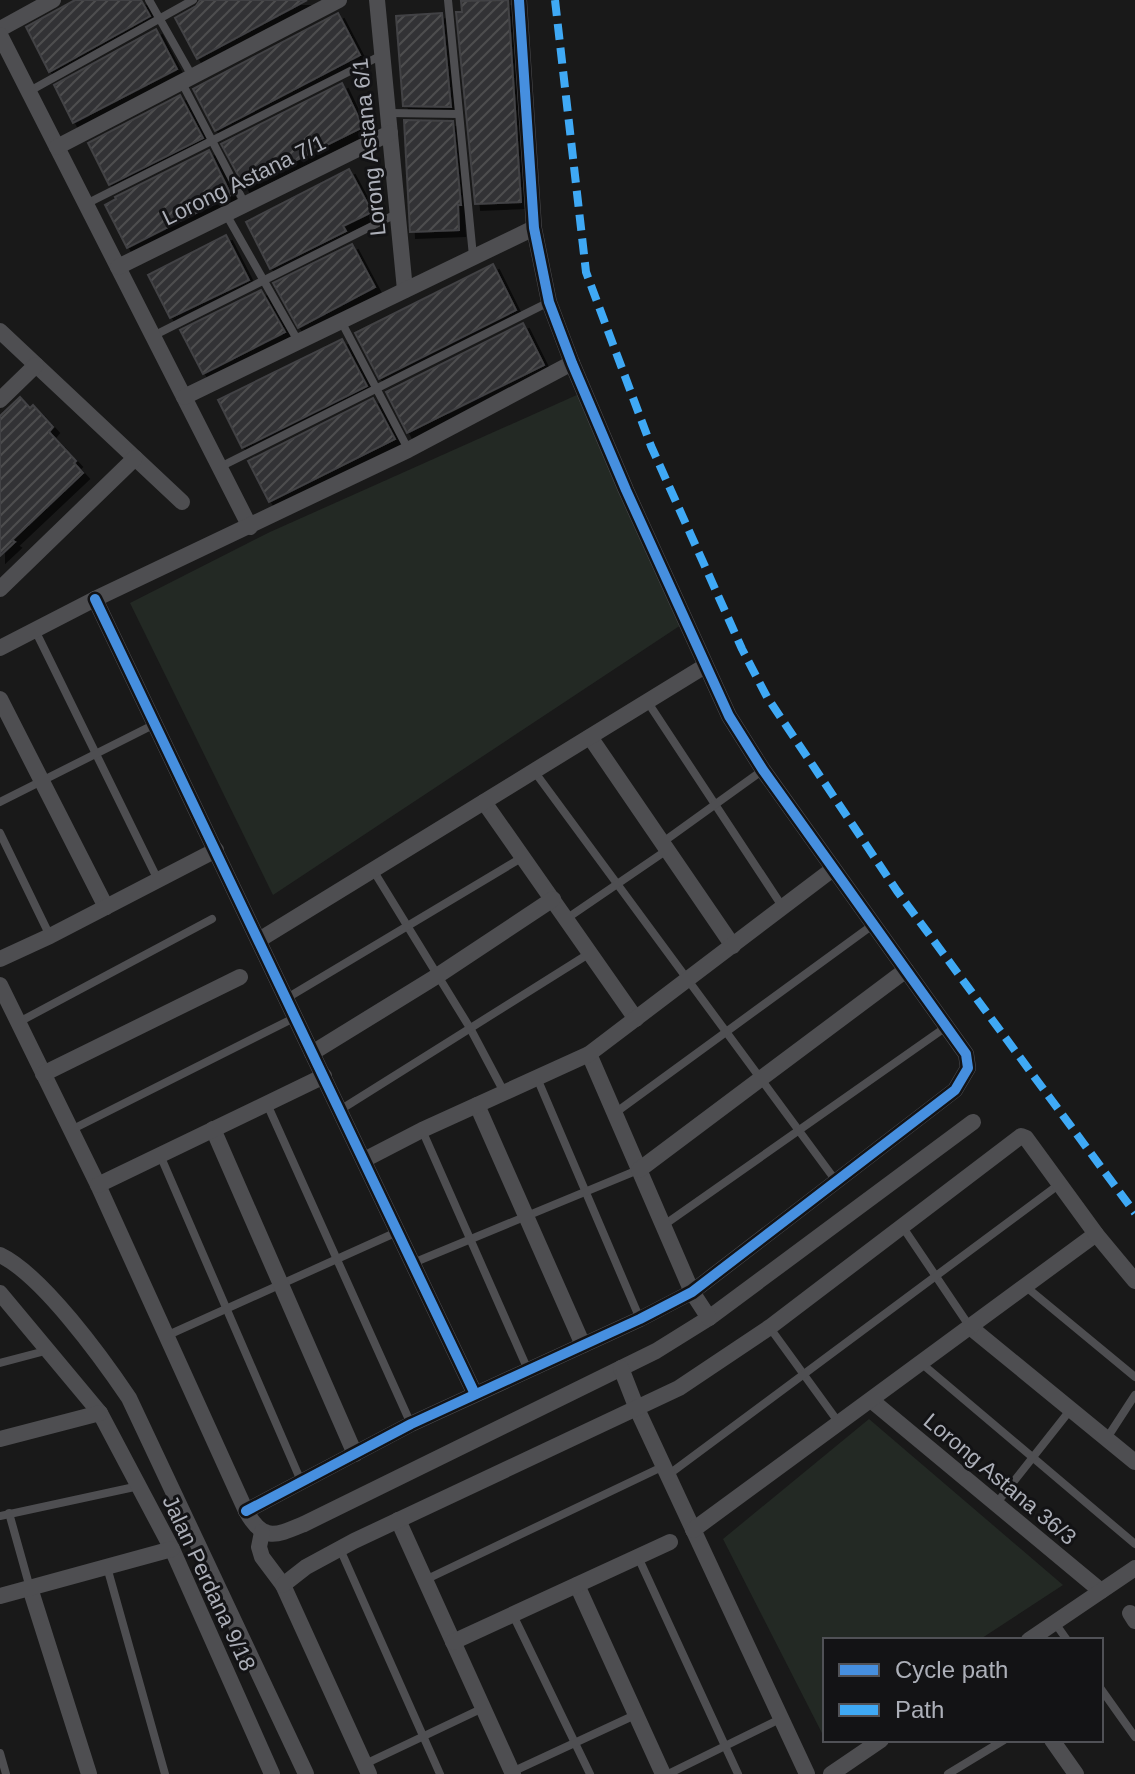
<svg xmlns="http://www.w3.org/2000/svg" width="1135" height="1774" font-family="Helvetica,sans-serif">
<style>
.park{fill:#232924}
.building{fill:url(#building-hatch);stroke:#424245;stroke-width:2;filter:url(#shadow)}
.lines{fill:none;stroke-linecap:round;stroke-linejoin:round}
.service{stroke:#4e4e51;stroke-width:8}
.minor{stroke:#4e4e51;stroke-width:16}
.quiet{stroke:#3fa9f5;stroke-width:8;stroke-dasharray:16 8;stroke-linecap:butt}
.cycleway-casing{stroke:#131315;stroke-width:15}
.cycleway{stroke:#468fdf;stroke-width:10}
.labels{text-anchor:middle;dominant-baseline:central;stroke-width:6;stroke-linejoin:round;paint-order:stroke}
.street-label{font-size:22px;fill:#acafb8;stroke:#131315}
</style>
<defs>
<pattern id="building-hatch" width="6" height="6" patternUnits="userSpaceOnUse" patternTransform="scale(2)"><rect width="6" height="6" fill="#333334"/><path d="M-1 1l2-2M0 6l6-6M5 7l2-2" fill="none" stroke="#4e4e4f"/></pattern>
<filter id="shadow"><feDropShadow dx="6" dy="6" stdDeviation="0" flood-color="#0009"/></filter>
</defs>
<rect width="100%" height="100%" fill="#191919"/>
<g class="park">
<polygon points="579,394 681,625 273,895 130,603 270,532"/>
<polygon points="869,1419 1063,1585 979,1640 825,1640 825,1739 723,1539"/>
</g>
<g class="building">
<polygon points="75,0 141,0 150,16 49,72 26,27"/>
<polygon points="200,0 307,0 197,59 175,18 196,6"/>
<polygon points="508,0 521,202 475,204 456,12 462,12 461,1"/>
<polygon points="338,13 360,55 215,131 193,89"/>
<polygon points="442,13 451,107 403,106 396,16"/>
<polygon points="156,29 177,69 73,123 54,85"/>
<polygon points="342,83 363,127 244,186 221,144"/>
<polygon points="180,95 203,138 109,185 88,143"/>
<polygon points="404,120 453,121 461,205 458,205 459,230 410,232"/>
<polygon points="209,150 231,195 127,248 105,205 116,199 115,197"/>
<polygon points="349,169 372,212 343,226 346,231 270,269 246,222"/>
<polygon points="226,235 249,280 170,318 148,275"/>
<polygon points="352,244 375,287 298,328 273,283"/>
<polygon points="493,264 516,310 379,379 355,333"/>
<polygon points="261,290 285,332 203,374 180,330"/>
<polygon points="523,323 544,365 407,433 386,392"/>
<polygon points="342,339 367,386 242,448 218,400"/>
<polygon points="20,397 30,408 33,405 53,427 49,432 76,461 74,463 83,473 12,540 15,542 0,556 0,416"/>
<polygon points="373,398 395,439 269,502 248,461"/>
</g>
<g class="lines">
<g class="service">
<polyline points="149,0 192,76"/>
<polyline points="448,0 473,256"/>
<polyline points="181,81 245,204"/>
<polyline points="28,92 193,0"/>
<polyline points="389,113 459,114"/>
<polyline points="86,204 382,55"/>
<polyline points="226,214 298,341"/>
<polyline points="341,321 408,449"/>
<polyline points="153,336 398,213"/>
<polyline points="220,467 549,302"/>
<polyline points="35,630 158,880"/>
<polyline points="647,701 782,906"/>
<polyline points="534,771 836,1181"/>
<polyline points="0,802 155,724"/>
<polyline points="0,833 50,936"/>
<polyline points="663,842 763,770"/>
<polyline points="373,870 470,1028 504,1092"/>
<polyline points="566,919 667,850"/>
<polyline points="287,998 523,857"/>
<polyline points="19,1022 212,919"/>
<polyline points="537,1078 640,1319"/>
<polyline points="267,1104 411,1424"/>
<polyline points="340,1110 590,953"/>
<polyline points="615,1113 874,924"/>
<polyline points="71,1130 296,1017"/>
<polyline points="422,1130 528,1370"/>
<polyline points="160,1155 301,1481"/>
<polyline points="664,1225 946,1027"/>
<polyline points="902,1226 970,1327"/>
<polyline points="413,1263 638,1170"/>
<polyline points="1025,1286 1135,1377"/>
<polyline points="770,1328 839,1423"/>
<polyline points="166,1336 397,1232"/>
<polyline points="0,1363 49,1350"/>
<polyline points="921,1363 1135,1544"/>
<polyline points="1107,1438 1135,1395"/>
<polyline points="668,1475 1061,1183"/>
<polyline points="996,1504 1071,1409"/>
<polyline points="9,1513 30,1588"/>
<polyline points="0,1516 139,1486"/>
<polyline points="340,1549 440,1774"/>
<polyline points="638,1557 738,1774"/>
<polyline points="107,1567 165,1774"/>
<polyline points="425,1580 664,1466"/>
<polyline points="513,1615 590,1774"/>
<polyline points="1055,1623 1067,1640"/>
<polyline points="1101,1689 1135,1737"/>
<polyline points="0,1753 6,1774"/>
<polyline points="365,1764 483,1708"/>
<polyline points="512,1772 635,1715"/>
<polyline points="668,1774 780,1719"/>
<polyline points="948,1774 1004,1740"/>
</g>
<g class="minor">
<polyline points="377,0 405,290"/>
<polyline points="0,29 53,0"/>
<polyline points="0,35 250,527"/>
<polyline points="57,147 339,0"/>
<polyline points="118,267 390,133"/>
<polyline points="0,331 182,502"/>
<polyline points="184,397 534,228"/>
<polyline points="0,400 36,365"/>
<polyline points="0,589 135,458"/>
<polyline points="95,599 475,1394"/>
<polyline points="0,648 95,599 408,450 572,363"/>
<polyline points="0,699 106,907"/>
<polyline points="590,737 733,946"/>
<polyline points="484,802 636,1019"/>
<polyline points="259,940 705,666"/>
<polyline points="0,959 50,936 216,850"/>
<path d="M0 985 98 1185 246 1511C263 1542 275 1536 304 1524L656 1351 709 1318 973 1122"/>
<polyline points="312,1053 437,976 553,899"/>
<polyline points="589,1054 692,1292 709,1318"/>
<polyline points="43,1074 240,977"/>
<polyline points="477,1105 583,1345"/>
<polyline points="213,1129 355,1454"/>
<polyline points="364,1160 422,1130 589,1054 833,869"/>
<polyline points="639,1170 906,970"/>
<polyline points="98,1185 324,1076"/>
<path d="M0 1255C42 1275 102 1358 129 1398L306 1774"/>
<polyline points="0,1293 100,1413 172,1549 272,1774"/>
<polyline points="970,1327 1135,1462"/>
<polyline points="621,1368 637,1409 807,1774"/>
<polyline points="871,1400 1101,1591"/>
<polyline points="0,1439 100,1413"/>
<polyline points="246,1511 411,1424 640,1319 692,1292 955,1090 968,1068 966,1054 763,770 729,716 626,490 572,363 549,302 534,228 519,0"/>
<polyline points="398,1520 513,1774"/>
<polyline points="693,1530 1096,1234"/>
<polyline points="262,1532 259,1547 262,1557 283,1585 369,1774"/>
<polyline points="283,1585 306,1567 354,1541 679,1388 770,1327 1021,1136 1026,1138 1096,1234 1135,1281"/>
<polyline points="577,1585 663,1774"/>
<polyline points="30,1588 89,1774"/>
<polyline points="0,1596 172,1549"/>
<polyline points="1130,1613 1135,1621"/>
<polyline points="1029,1640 1135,1568"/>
<polyline points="453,1642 670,1542"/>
<polyline points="1052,1740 1076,1774"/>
<polyline points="831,1774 881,1740"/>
</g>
<polyline class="quiet" points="555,0 586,272 651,446 742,649 767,697 897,891 1135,1213"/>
<g class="cycleway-casing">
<g id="cycleway">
<polyline points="95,599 475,1394"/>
<polyline points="246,1511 411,1424 640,1319 692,1292 955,1090 968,1068 966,1054 763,770 729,716 626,490 572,363 549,302 534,228 519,0"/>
</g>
</g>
<use href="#cycleway" class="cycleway"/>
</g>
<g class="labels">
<g class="street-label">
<text transform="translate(369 147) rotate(-96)">Lorong Astana 6/1</text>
<text transform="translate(244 180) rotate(-26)">Lorong Astana 7/1</text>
<text transform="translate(1000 1479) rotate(40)">Lorong Astana 36/3</text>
<text transform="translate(209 1583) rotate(65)">Jalan Perdana 9/18</text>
</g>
</g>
<rect x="823" y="1638" width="280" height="104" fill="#131315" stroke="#505156" stroke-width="2"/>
<rect x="839" y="1664" width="40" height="12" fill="#468fdf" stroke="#505156" stroke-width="2"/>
<text x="895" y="1678" font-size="24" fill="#acafb8">Cycle path</text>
<rect x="839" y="1704" width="40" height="12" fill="#3fa9f5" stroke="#505156" stroke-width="2"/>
<text x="895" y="1718" font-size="24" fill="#acafb8">Path</text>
</svg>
